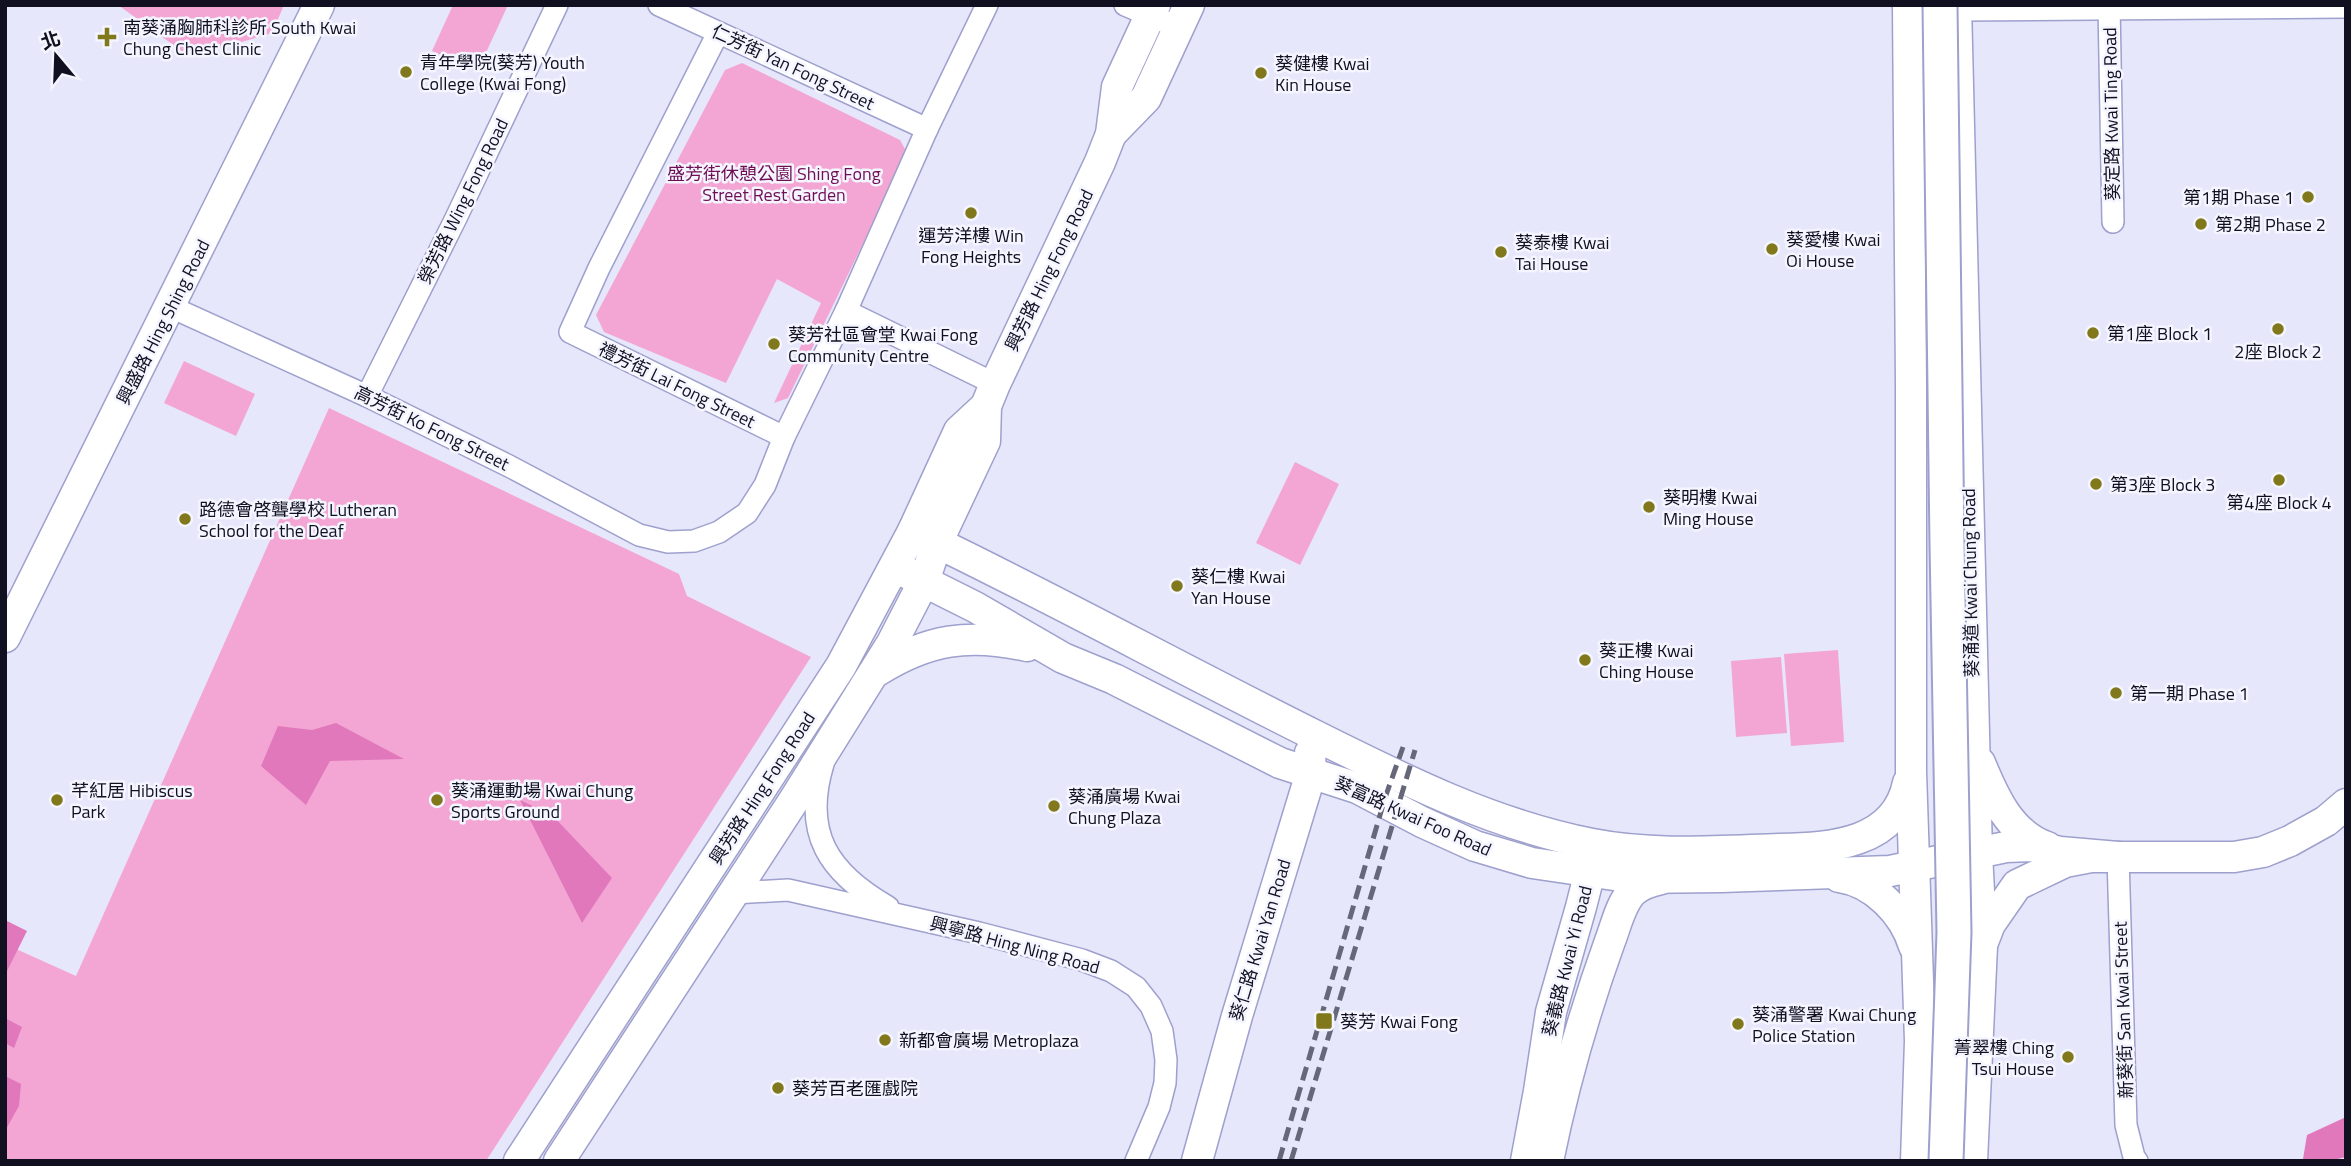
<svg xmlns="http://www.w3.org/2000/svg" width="2351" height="1166" font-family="'Titillium Web','Noto Sans TC',sans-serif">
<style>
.green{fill:#f3a6d4}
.forest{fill:#e278bc}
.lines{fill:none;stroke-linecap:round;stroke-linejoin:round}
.street-casing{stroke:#9ea0cd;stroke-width:24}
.secondary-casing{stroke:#9ea0cd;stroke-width:33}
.street{stroke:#fff;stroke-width:21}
.secondary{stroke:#fff;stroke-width:30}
.rail{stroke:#666778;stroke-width:5;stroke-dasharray:14 7;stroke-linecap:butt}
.primary-bridge-casing{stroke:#9ea0cd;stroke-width:37;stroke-linecap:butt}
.primary-bridge{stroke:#fff;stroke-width:33}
.poi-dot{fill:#81771b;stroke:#f4f5ff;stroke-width:2.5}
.labels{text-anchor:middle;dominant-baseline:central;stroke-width:5;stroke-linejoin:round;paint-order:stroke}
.poi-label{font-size:18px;fill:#101021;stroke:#f4f5ff;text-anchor:start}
.street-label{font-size:18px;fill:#101021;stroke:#f4f5ff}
.park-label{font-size:18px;fill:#6f0e54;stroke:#f4f5ff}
</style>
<rect width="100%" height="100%" fill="#e6e7fa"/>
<g class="green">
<polygon points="118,5 284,5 272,33 190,57"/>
<polygon points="453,5 508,5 477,72 432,51"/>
<polygon points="742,63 900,140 907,153 788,398 774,403 821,303 777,279 726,383 604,332 596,315 725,70"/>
<polygon points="184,361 255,394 236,436 164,403"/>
<polygon points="329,408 679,574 687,596 811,657 486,1161 5,1161 5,944 76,976"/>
<polygon points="1295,462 1339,484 1300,565 1256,543"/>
<polygon points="1838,650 1844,742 1791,746 1784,654"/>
<polygon points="1781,657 1787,733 1736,737 1731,661"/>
</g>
<g class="forest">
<polygon points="336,723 404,759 330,761 306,805 261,766 278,726 312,730"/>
<polygon points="520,800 552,815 612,878 582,923"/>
<polygon points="5,920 27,931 7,971 5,971"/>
<polygon points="5,1018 22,1027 14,1048 5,1043"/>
<polygon points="5,1076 21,1084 19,1106 5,1131"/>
<polygon points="2346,1117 2346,1157 2329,1161 2298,1161 2303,1159 2307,1135"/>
</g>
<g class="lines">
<g class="street-casing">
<g id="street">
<polyline points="659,5 927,129"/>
<polyline points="1125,5 1180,28"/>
<polyline points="2109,5 2113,222"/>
<polyline points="1957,10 2346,7"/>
<polyline points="718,33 599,268 570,332 784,437"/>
<polyline points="171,307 367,396 509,466 639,535 668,542 694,541 719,532 747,513 765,485 784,437 846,311 927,129 987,5"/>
<polyline points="846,311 995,384"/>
<polyline points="367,396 456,218 557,5"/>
<path d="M823 764C802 834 829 873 888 907"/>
<polyline points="2118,857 2126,1125 2134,1157 2137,1161"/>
<polyline points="734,893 788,890 979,933 1082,960 1111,971 1136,987 1151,1006 1162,1031 1166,1060 1165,1083 1159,1107 1136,1161"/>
</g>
</g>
<g class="secondary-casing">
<g id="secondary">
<polyline points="1908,5 1911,385 1911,772 1920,1041 1916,1161"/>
<polyline points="1956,5 1977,854 1982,946 1972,1161"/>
<polyline points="1111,134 1146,98 1189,5"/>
<path d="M913 531C1049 596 1181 669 1316 736 1404 780 1494 825 1592 844 1653 856 1717 851 1779 849 1831 848 1896 844 1908 783"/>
<polyline points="895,567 975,607 1063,658 1114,679 1280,763 1357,788 1422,822 1475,846 1532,863 1634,878 1721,877 1890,871 2006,847 2032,846 2060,852 2118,857"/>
<polyline points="5,637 319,5"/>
<path d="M877 671C928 639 969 633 1027 646"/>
<path d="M1980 763C1994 797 2010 834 2047 847"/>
<path d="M1839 877C1874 882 1904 913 1914 946"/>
<polyline points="1983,942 1990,924 2017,885 2065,862 2091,857 2234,857 2263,852 2290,841 2326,821 2346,804"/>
<polyline points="519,1161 841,666 913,531 959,431 986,406"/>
<polyline points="559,1161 796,797 892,643 924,581 937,543 985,441 986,406 995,384 1100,162 1111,134 1117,87 1155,5"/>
<polyline points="1197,1161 1237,1016 1311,773 1310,753"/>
<polyline points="1526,1161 1539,1091 1551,1012 1581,907 1594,856"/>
<path d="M1548 1161C1563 1087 1584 1013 1610 941 1616 926 1620 905 1632 892 1641 884 1651 881 1661 879"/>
</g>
</g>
<use href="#street" class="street"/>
<use href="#secondary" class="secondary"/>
<g class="rail">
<polyline points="1279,1161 1385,798 1403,747"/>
<polyline points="1291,1161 1415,750"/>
</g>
<g class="primary-bridge-casing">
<polyline id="primary-bridge" points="1940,5 1947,544 1954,932 1946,1161"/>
</g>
<use href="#primary-bridge" class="primary-bridge"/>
</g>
<g class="poi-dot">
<path d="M103.5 26.5h7v7h7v7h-7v7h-7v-7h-7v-7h7z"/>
<circle cx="406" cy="72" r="7"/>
<circle cx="1261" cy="73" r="7"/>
<circle cx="2308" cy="197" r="7"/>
<circle cx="971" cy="213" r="7"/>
<circle cx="2201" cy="224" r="7"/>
<circle cx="1772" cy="249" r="7"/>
<circle cx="1501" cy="252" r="7"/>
<circle cx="2278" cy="329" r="7"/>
<circle cx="2093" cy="333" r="7"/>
<circle cx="774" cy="344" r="7"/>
<circle cx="2279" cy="480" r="7"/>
<circle cx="2096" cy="484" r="7"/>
<circle cx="1649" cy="507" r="7"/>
<circle cx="185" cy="519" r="7"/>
<circle cx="1177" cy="586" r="7"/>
<circle cx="1585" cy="660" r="7"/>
<circle cx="2116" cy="693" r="7"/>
<circle cx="57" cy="800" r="7"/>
<circle cx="437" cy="800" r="7"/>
<circle cx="1054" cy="806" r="7"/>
<rect x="1315" y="1012" width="18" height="18" rx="3.5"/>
<circle cx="1738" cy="1024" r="7"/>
<circle cx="885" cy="1040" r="7"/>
<circle cx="2068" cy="1057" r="7"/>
<circle cx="778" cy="1088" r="7"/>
</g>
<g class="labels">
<g class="poi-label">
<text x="123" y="27">南葵涌胸肺科診所 South Kwai<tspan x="123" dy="21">Chung Chest Clinic</tspan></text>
<text x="420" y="62">青年學院(葵芳) Youth<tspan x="420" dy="21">College (Kwai Fong)</tspan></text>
<text x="1275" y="63">葵健樓 Kwai<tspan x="1275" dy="21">Kin House</tspan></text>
<text x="2294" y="197" text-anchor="end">第1期 Phase 1</text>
<text x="2215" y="224">第2期 Phase 2</text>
<text x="971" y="235" text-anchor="middle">運芳洋樓 Win<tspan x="971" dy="21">Fong Heights</tspan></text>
<text x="1786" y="239">葵愛樓 Kwai<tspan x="1786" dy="21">Oi House</tspan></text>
<text x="1515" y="242">葵泰樓 Kwai<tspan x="1515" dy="21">Tai House</tspan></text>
<text x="2107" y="333">第1座 Block 1</text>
<text x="788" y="334">葵芳社區會堂 Kwai Fong<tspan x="788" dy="21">Community Centre</tspan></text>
<text x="2278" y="351" text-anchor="middle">2座 Block 2</text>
<text x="2110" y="484">第3座 Block 3</text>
<text x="1663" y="497">葵明樓 Kwai<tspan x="1663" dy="21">Ming House</tspan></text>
<text x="2279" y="502" text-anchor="middle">第4座 Block 4</text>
<text x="199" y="509">路德會啓聾學校 Lutheran<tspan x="199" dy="21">School for the Deaf</tspan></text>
<text x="1191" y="576">葵仁樓 Kwai<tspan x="1191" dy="21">Yan House</tspan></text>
<text x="1599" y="650">葵正樓 Kwai<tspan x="1599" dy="21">Ching House</tspan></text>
<text x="2130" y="693">第一期 Phase 1</text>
<text x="71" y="790">芊紅居 Hibiscus<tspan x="71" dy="21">Park</tspan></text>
<text x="451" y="790">葵涌運動場 Kwai Chung<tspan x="451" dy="21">Sports Ground</tspan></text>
<text x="1068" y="796">葵涌廣場 Kwai<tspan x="1068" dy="21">Chung Plaza</tspan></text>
<text x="1752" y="1014">葵涌警署 Kwai Chung<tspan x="1752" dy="21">Police Station</tspan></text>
<text x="1340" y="1021">葵芳 Kwai Fong</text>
<text x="899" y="1040">新都會廣場 Metroplaza</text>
<text x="2054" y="1047" text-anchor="end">菁翠樓 Ching<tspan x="2054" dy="21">Tsui House</tspan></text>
<text x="792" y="1088">葵芳百老匯戲院</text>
</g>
<g class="street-label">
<text transform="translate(793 67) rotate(25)">仁芳街 Yan Fong Street</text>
<text transform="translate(2111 114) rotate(-91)">葵定路 Kwai Ting Road</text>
<text transform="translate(463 201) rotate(-64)">榮芳路 Wing Fong Road</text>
<text transform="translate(1049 270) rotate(-64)">興芳路 Hing Fong Road</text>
<text transform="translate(163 322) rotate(-63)">興盛路 Hing Shing Road</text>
<text transform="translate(677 385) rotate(26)">禮芳街 Lai Fong Street</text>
<text transform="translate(432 428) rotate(26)">高芳街 Ko Fong Street</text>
<text transform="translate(1970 583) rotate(-91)">葵涌道 Kwai Chung Road</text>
<text transform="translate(762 788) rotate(-57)">興芳路 Hing Fong Road</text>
<text transform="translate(1413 816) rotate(24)">葵富路 Kwai Foo Road</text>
<text transform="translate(1260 940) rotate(-73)">葵仁路 Kwai Yan Road</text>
<text transform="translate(1015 945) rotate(15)">興寧路 Hing Ning Road</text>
<text transform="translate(1567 961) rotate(-76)">葵義路 Kwai Yi Road</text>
<text transform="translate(2123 1010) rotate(-92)">新葵街 San Kwai Street</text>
</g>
<g class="park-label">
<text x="774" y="173">盛芳街休憩公園 Shing Fong<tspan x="774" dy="21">Street Rest Garden</tspan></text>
</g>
</g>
<rect width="2351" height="1166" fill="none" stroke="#101021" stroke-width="14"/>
<g transform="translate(56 56) rotate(341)" stroke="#f4f5ff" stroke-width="5" paint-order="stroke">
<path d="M0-5L12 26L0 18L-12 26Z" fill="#101021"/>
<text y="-10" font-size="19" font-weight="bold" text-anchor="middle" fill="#101021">北</text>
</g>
</svg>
